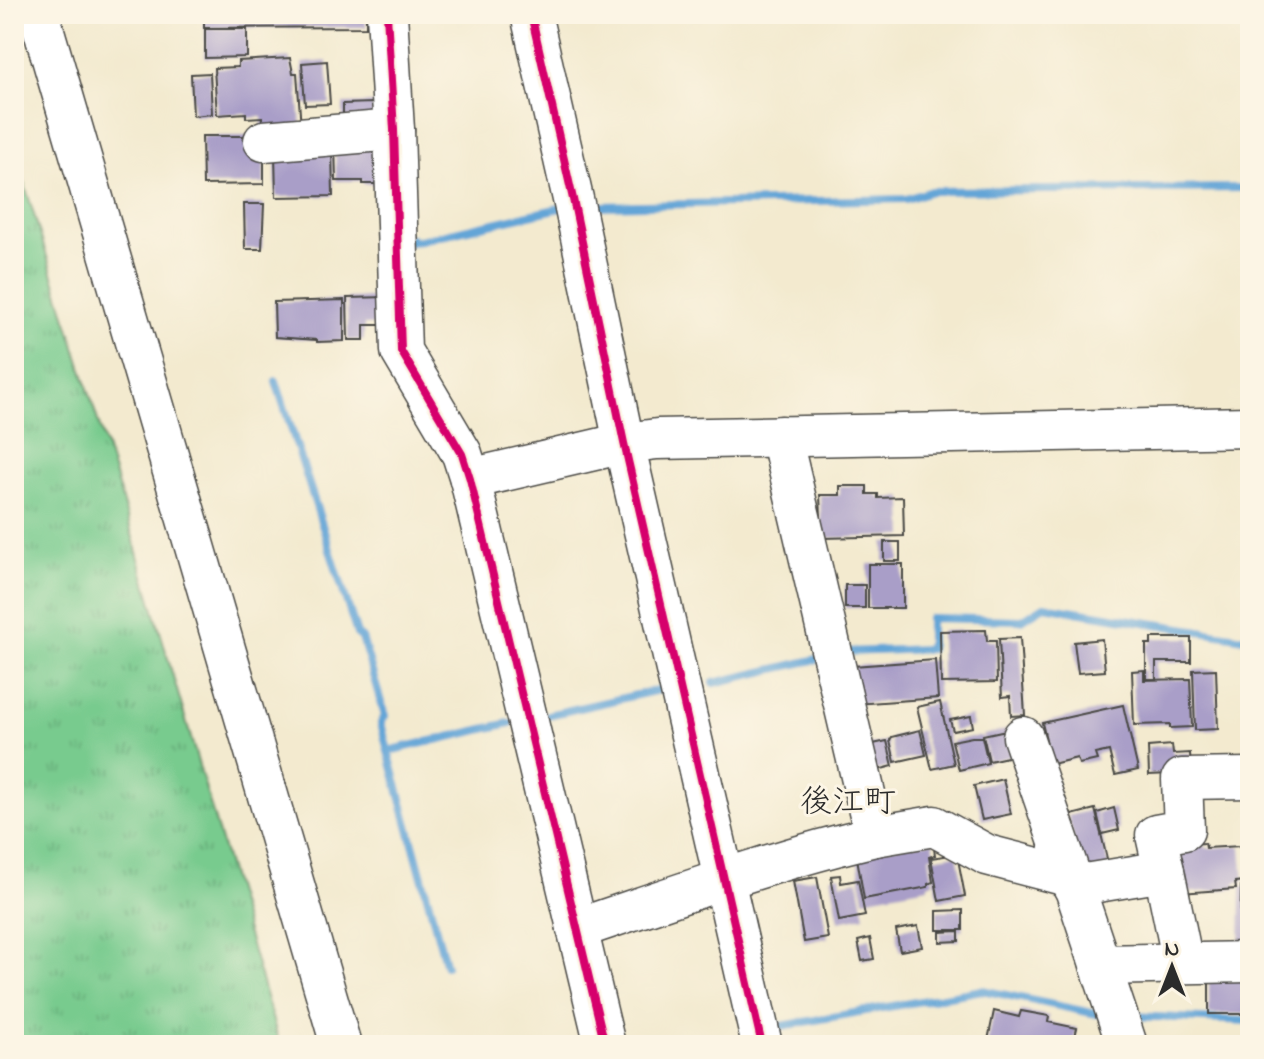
<svg xmlns="http://www.w3.org/2000/svg" width="1264" height="1059" font-family="'Indie Flower','Klee One',sans-serif">
<style>
.grass{fill:url(#grass-tufts);stroke:#527b5c;stroke-width:2}
.lines{fill:none;stroke-linecap:round;stroke-linejoin:round}
.stream{stroke:#63a5d7;stroke-width:8}
.building{fill:#a99ec8}
.minor-casing{stroke:#494844;stroke-width:43}
.minor{stroke:#fff;stroke-width:40}
.cycleway-casing{stroke:#fcf5e5;stroke-width:13}
.cycleway{stroke:#d6006c;stroke-width:8}
.labels{text-anchor:middle;dominant-baseline:central;stroke-width:6;stroke-linejoin:round;paint-order:stroke}
.quarter-label{font-size:32px;fill:#2b2b2b;stroke:#fcf5e5}
</style>
<defs>
<pattern id="grass-tufts" width="24" height="20" patternUnits="userSpaceOnUse" patternTransform="scale(2)"><rect width="24" height="20" fill="#78cb8e"/><path d="M3 7l-1-3M5 7V3M7 7l1-3M15 17l-1-3M17 17v-4M19 17l1-3" fill="none" stroke="#68ae7b"/></pattern>
</defs>
<rect width="100%" height="100%" fill="#fcf5e5"/>
<filter id="ink" filterUnits="userSpaceOnUse"><feTurbulence type="fractalNoise" baseFrequency=".0125" numOctaves="2"/><feDisplacementMap in="SourceGraphic" scale="16" xChannelSelector="R" yChannelSelector="G"/><feConvolveMatrix kernelMatrix="1 2 1 2 8 2 1 2 1" color-interpolation-filters="sRGB"/></filter>
<filter id="wash" filterUnits="userSpaceOnUse"><feTurbulence type="fractalNoise" baseFrequency=".006" numOctaves="4" result="noise"/><feDisplacementMap in="SourceGraphic" scale="32" xChannelSelector="R" yChannelSelector="G"/><feGaussianBlur stdDeviation="1.8" result="paint"/><feColorMatrix in="noise" values="0 0 0 0 0 0 0 0 0 0 0 0 0 0 0 0 0 1.4 0 .05"/><feComposite in="paint" operator="in"/></filter>
<g filter="url(#wash)">
<rect width="100%" height="100%" fill="#f3eacf"/>
<polygon class="grass" points="14,150 115,476 280,1045 14,1045"/>
<g class="lines">
<g class="stream">
<polyline points="600,206 906,199 931,191 1250,188"/>
<polyline points="411,238 411,242 560,208"/>
<polyline points="276,381 357,634 362,638 385,716 381,723 388,751"/>
<polyline points="843,652 930,649 930,618 1022,620 1044,606 1250,639"/>
<polyline points="714,683 822,658"/>
<polyline points="548,715 668,688"/>
<polyline points="446,966 388,751 510,723"/>
<polyline points="1131,1016 1250,1021"/>
<polyline points="782,1026 982,990 1097,1014"/>
</g>
</g>
<g id="blocks">
<g class="building">
<polygon points="204,14 366,14 366,27 204,28"/>
<polygon points="205,29 247,29 247,57 205,58"/>
<polygon points="290,58 293,73 297,73 301,128 262,130 262,117 246,118 246,113 217,115 214,68 238,67 238,61"/>
<polygon points="327,61 330,104 305,105 302,63"/>
<polygon points="210,73 212,114 193,116 191,74"/>
<polygon points="373,103 373,116 343,118 343,104"/>
<polygon points="202,136 255,136 264,145 264,184 203,185"/>
<polygon points="335,145 376,145 377,184 363,184 363,181 336,181"/>
<polygon points="332,151 333,196 276,197 275,152"/>
<polygon points="244,204 264,204 262,249 245,249"/>
<polygon points="389,297 390,325 364,325 364,340 348,340 347,298"/>
<polygon points="344,300 344,341 317,342 317,340 275,337 274,302"/>
<polygon points="840,486 867,486 867,494 878,494 878,498 903,497 904,536 822,538 820,495 840,495"/>
<rect x="884" y="542" width="16" height="19"/>
<rect x="868" y="564" width="35" height="44"/>
<rect x="845" y="585" width="20" height="23"/>
<polygon points="986,630 987,641 996,641 997,682 941,683 940,631"/>
<polygon points="1020,638 1025,715 1011,716 1010,696 1002,697 999,639"/>
<polygon points="1151,638 1191,638 1191,662 1156,662 1156,679 1146,679 1146,644 1151,644"/>
<polygon points="1102,639 1105,671 1078,673 1074,642"/>
<polygon points="935,660 938,698 855,704 853,666"/>
<polygon points="1216,669 1218,729 1195,730 1193,670"/>
<polygon points="1144,670 1144,680 1190,679 1192,727 1170,728 1170,724 1134,725 1132,671"/>
<polygon points="940,702 954,764 932,769 917,707"/>
<polygon points="1123,705 1138,770 1115,775 1109,751 1095,754 1097,760 1079,764 1077,758 1052,764 1042,723"/>
<polygon points="971,716 973,727 953,731 950,720"/>
<polygon points="920,730 926,755 895,762 890,740 892,737"/>
<polygon points="1006,730 1012,756 989,761 983,735"/>
<polygon points="972,737 982,737 988,763 959,770 952,741"/>
<polygon points="887,741 893,766 870,772 864,746"/>
<polygon points="1172,745 1173,754 1190,753 1191,773 1149,775 1148,747"/>
<polygon points="1003,779 1011,814 982,820 974,786"/>
<polygon points="1114,808 1119,830 1102,834 1097,813"/>
<polygon points="1095,809 1109,867 1082,873 1068,816"/>
<polygon points="933,842 935,855 929,857 933,882 928,884 928,887 864,899 856,852"/>
<polygon points="1205,843 1206,848 1241,846 1244,881 1235,882 1236,889 1180,893 1176,845"/>
<polygon points="957,854 965,896 939,901 931,858"/>
<polygon points="840,875 841,883 858,880 865,916 839,921 831,876"/>
<polygon points="817,877 828,938 804,942 793,881"/>
<polygon points="1241,886 1250,886 1250,952 1240,952"/>
<polygon points="963,910 963,930 937,930 937,911"/>
<polygon points="918,926 922,947 900,951 896,930"/>
<polygon points="959,931 959,941 940,942 940,932"/>
<polygon points="870,938 874,959 862,961 858,941"/>
<rect x="1209" y="978" width="41" height="36"/>
<polygon points="994,1011 1019,1017 1021,1011 1049,1016 1048,1022 1077,1028 1073,1045 987,1045"/>
</g>
</g>
</g>
<g filter="url(#ink)">
<use href="#blocks" fill-opacity="0" stroke="#494844" stroke-width="2"/>
<g class="lines">
<g class="minor-casing">
<g id="minor">
<polyline points="39,14 341,1045"/>
<polyline points="387,14 394,130 401,351 462,454 470,479 605,1045"/>
<polyline points="531,14 573,199 624,443 762,1045"/>
<polyline points="264,141 394,130"/>
<polyline points="781,436 875,836 934,826 987,855 1071,877 1127,1045"/>
<polyline points="470,479 624,443 657,439 1250,427"/>
<polyline points="1023,737 1071,877"/>
<polyline points="1164,871 1183,963"/>
<polyline points="1073,886 1164,871 1156,835 1184,830 1182,779 1250,778"/>
<path d="M577 929C675 896 773 860 875 836"/>
<polyline points="1100,965 1250,962"/>
</g>
</g>
<use href="#minor" class="minor"/>
<g class="cycleway-casing">
<g id="cycleway">
<polyline points="387,14 394,130 401,351 462,454 470,479 605,1045"/>
<polyline points="531,14 573,199 624,443 762,1045"/>
</g>
</g>
<use href="#cycleway" class="cycleway"/>
</g>
</g>
<g class="labels">
<g class="quarter-label">
<text x="848" y="803">後江町</text>
</g>
</g>
<rect width="1264" height="1059" fill="none" stroke="#fcf5e5" stroke-width="48"/>
<g transform="translate(1172 967)" stroke="#fcf5e5" stroke-width="6" paint-order="stroke">
<path d="M0-6L14 30L0 20L-14 30Z" fill="#2b2b2b"/>
<text y="-12" font-size="22" font-weight="bold" text-anchor="middle" fill="#2b2b2b">N</text>
</g>
</svg>
